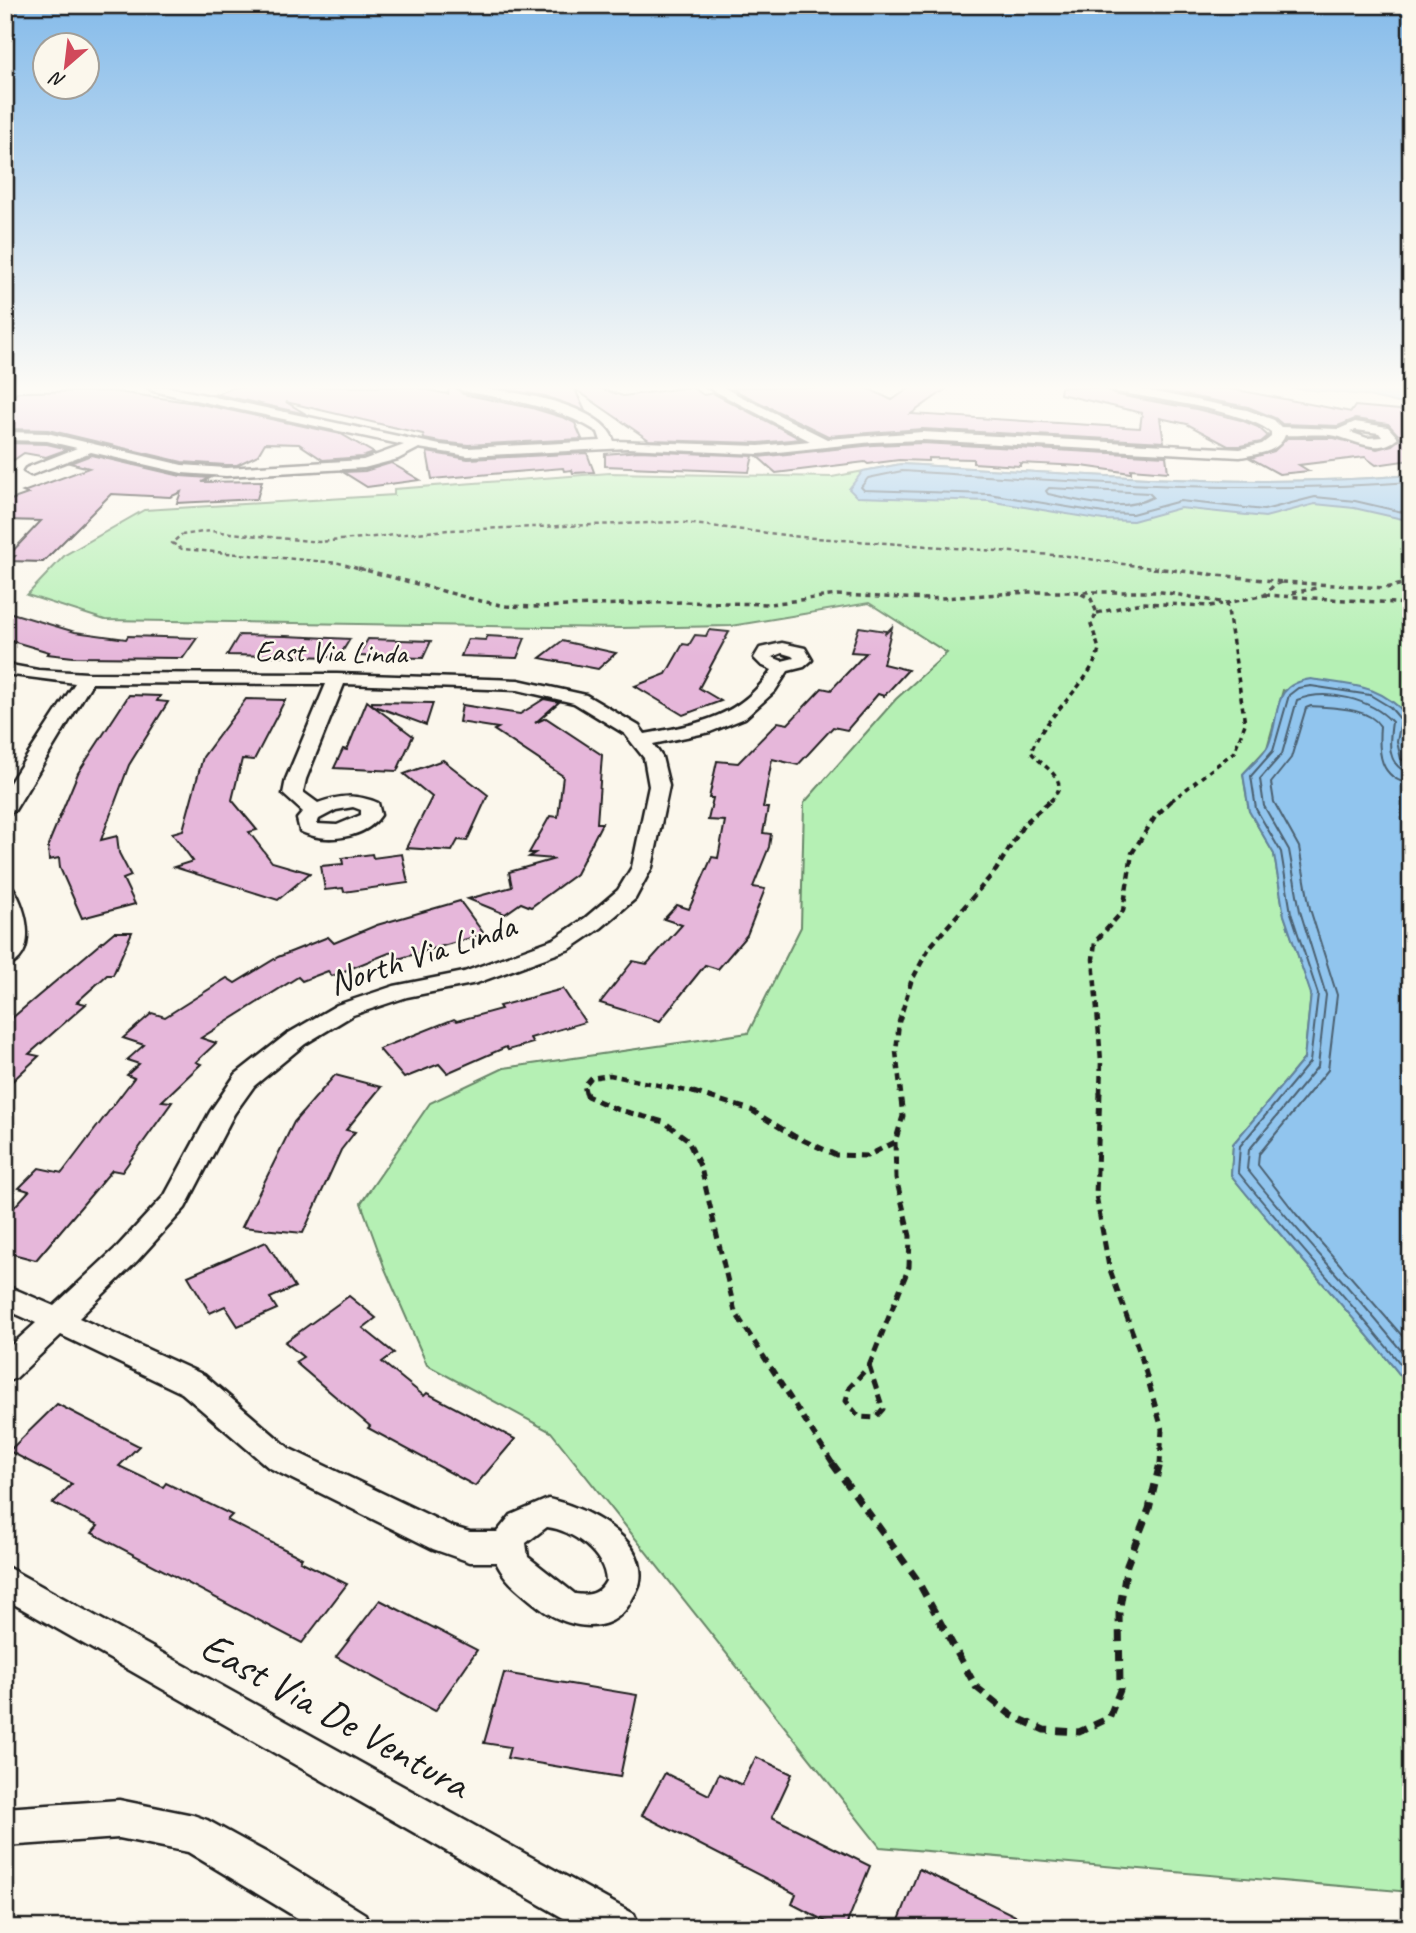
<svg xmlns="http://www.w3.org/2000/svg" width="1416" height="1933" font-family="Caveat,sans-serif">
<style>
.green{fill:#b5f0b4;stroke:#688668;stroke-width:2}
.water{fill:#91c5ee;stroke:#62819a;stroke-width:2}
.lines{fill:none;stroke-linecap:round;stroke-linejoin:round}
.shore{stroke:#4b6070;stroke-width:2}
.building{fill:#e6b7da;stroke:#1c1c1c;stroke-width:2}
.minor-casing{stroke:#1c1c1c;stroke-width:5}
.path-far4{stroke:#1c1c1c;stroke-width:2.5;stroke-dasharray:4.5 3.5;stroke-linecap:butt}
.path-far3{stroke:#1c1c1c;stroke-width:3.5;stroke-dasharray:5 4.5;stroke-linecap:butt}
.path-far2{stroke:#1c1c1c;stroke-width:4.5;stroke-dasharray:7 5;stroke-linecap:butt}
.path-far1{stroke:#1c1c1c;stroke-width:5;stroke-dasharray:9 6;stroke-linecap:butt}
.path{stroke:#1c1c1c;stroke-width:7;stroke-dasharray:11 8;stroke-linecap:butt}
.minor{fill:#fbf7ec;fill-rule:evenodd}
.labels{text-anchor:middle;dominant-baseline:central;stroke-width:5;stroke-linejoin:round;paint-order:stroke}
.far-street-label{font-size:30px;fill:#1c1c1c;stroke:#fbf7ec}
.street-label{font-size:35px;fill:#1c1c1c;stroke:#fbf7ec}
.near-street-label{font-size:42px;fill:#1c1c1c;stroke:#fbf7ec}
</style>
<rect width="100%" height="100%" fill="#fbf7ec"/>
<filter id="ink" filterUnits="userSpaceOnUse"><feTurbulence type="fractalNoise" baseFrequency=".0143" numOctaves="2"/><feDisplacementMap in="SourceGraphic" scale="14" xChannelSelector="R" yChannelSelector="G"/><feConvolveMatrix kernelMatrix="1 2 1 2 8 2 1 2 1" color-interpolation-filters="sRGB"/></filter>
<g filter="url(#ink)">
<path class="green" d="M901 464C1071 473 1241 490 1411 475V740L1404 742 1283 690 1267 748 1243 774 1249 811 1274 854 1284 915 1311 993 1304 1059 1233 1144 1231 1175C1289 1248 1354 1315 1411 1389V1892L880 1847 551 1432 427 1365 385 1269 361 1203 430 1103 504 1068 748 1033 801 927 804 803 896 699 947 653 869 603 731 626 620 628 105 620 27 595 65 555 144 510 394 495V489L610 473 832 477Z"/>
<g class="water">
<polygon points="1280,387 1411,387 1411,406 1364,395"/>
<path d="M901 464C1071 473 1241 490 1411 475V521L1354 508 1315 504 1265 517 1180 508 1133 521 1103 520 988 501 857 497 849 489 863 471Z"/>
<path d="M1311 679C1354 686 1378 683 1409 717L1404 742 1411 770V1389C1354 1315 1289 1248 1231 1175L1233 1144 1304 1059 1311 994 1284 915 1274 854 1249 811 1243 774C1250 766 1263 756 1268 746 1282 714 1269 685 1311 679Z"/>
</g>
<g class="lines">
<g class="shore">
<path d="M1411 482C1241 495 1072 481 902 471L868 478 861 487 864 490 989 494 1104 513 1132 514 1180 501 1264 510 1315 497 1355 501 1411 514"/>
<path d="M1049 488 1149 493 1153 497C1121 514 1081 501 1048 494L1046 491Z"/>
<path d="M1411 764 1401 759 1397 742 1401 720 1390 707 1370 695 1311 686 1298 688 1289 695 1273 751 1251 776 1256 809 1281 852 1291 913 1318 994 1310 1062 1240 1146 1238 1172C1294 1242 1356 1307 1411 1377"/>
<path d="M1411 773C1386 767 1389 743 1392 722 1371 699 1326 688 1297 700L1282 754 1260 779 1264 806 1289 850 1300 911 1326 995 1318 1066 1249 1150 1247 1169C1300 1236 1359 1296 1411 1363"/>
<path d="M1411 784C1379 779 1378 752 1380 726 1368 707 1332 708 1311 706L1306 708 1291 758 1271 783 1274 802 1299 847 1310 909 1337 995 1328 1070 1259 1154 1258 1165 1296 1214 1411 1346"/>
</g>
</g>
<g class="building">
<polygon points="235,387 413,387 448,394 449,387 455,387 463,394 532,408 565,418 575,423 582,439 468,445 440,442 424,439 423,434 286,402 306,414 216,394"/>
<polygon points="490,387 597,387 623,396 691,387 704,395 713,393 801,439 759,443 649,440 575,389 585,411 545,396"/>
<polygon points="744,387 865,387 892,400 911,387 949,387 911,414 1140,428 1142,413 1060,394 1061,387 1105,387 1113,394 1196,409 1241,420 1258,427 1268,436 1261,442 1240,446 1228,446 1187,424 1160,418 1164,442 922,429 828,436 732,389"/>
<polygon points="1141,387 1207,387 1232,389 1351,412 1355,406 1411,411 1411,460 1376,465 1365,457 1299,465 1309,471 1279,474 1250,458 1274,451 1287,438 1334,438 1377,449 1392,445 1401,438 1388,424 1355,419 1338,426 1282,424 1275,418 1248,407"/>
<polygon points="110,391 196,403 341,434 374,453 362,457 323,460 299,444 265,443 258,455 237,465 226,465 182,462 48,430 5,429 5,406 18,392"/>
<polygon points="5,443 47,444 68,449 46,457 24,453 5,466"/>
<polygon points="922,443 1166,456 1168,472 1131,469 1131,473 1082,466 1020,463 1020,466 973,463 973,459 928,458 928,461 899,460 868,464 865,462 776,473 758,457 873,445"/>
<polygon points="639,451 753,456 749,472 605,466 605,454"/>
<polygon points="427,452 468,459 587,453 594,472 573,473 572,470 564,471 563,468 432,479"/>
<polygon points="91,455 181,476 210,478 202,482 262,481 257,499 177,503 181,492 170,497 111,494 43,562 10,561 15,556 8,556 41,521 5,520 5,502 28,494 23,492 89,468 70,463"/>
<polygon points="391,463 420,480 367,487 343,472 365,471"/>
<polygon points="5,611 75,632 126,639 128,636 197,638 183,658 73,657 47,654 49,652 5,639"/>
<polygon points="859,627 886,631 885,634 892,627 883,664 908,670 884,696 878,694 847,730 833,727 798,765 772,759 763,808 768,808 763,833 771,834 769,847 753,887 765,889 747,935 718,969 705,965 660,1021 600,1003 633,961 647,964 682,925 664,919 677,905 689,909 712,857 718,858 725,821 708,820 713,798 709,798 717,761 738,763 778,722 788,724 822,688 831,690 866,653 851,652"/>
<polygon points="709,630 729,632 699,688 721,701 683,715 635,686 666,674 683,644 689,645 695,635 706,636"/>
<polygon points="239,635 286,636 350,639 339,657 227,655"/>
<polygon points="487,636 525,638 517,658 461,656 468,639 486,640"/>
<polygon points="368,639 431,641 423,658 358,656"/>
<polygon points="562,641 616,653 598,669 540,658"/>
<polygon points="129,695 160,696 157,701 168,702 129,765 101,840 117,836 119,853 131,876 123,879 135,904 82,918 60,868 59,858 49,860 48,845 78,773"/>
<polygon points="246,699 285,700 254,760 242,759 232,800 257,830 249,832 272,862 310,873 278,900 174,867 193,861 172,833 183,830 203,757"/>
<polygon points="544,699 559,702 535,723 546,718 602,755 597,823 602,823 576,874 531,907 521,903 505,914 468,899 512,887 509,872 555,859 529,857 535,853 529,853 550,816 558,817 563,776 494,730 498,728 459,722 462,705 520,714"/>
<polygon points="367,701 372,705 372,702 433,703 426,725 372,705 413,736 397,771 334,768 343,749 347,750"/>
<polygon points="443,760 488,795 467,841 458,840 452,851 406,848 432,797 404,774"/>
<polygon points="372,854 373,858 402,854 408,883 344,892 343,888 325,890 321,866 343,864 342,858"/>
<polygon points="460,901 484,934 398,959 394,951 332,976 328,971 302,981 298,977 201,1038 216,1043 196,1062 201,1064 162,1101 172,1102 122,1172 112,1170 36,1260 5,1252 5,1217 29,1191 19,1188 39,1168 62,1173 134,1078 127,1075 139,1064 127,1060 144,1045 123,1038 152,1013 165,1017 227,978 235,983 278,957 328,937 334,943 377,925"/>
<polygon points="114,932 132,932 113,975 107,975 77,1002 86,1004 29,1054 39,1056 5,1088 5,1024"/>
<polygon points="563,989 585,1022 530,1038 533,1043 508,1050 506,1047 447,1073 439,1064 404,1078 379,1049 454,1019 457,1021 501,1009 499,1006"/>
<polygon points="335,1075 381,1087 346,1130 355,1132 341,1150 303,1233 242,1227 294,1122"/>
<polygon points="266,1242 295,1287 270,1298 277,1309 238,1326 225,1306 210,1313 188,1276"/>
<polygon points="349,1296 376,1318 363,1328 394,1353 382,1362 424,1396 427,1393 515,1439 475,1486 368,1428 370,1426 295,1362 303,1357 285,1342"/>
<polygon points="57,1404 139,1446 119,1466 163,1487 166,1483 232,1515 227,1520 302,1558 300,1561 347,1584 302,1643 92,1533 98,1526 53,1503 72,1484 9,1451"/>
<polygon points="380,1600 477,1650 435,1711 336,1657"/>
<polygon points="504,1673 637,1695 620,1777 507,1758 510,1747 484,1743"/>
<polygon points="756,1757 792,1774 772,1817 870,1866 845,1928 838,1928 792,1904 796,1894 642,1815 665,1773 709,1795 719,1774 742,1785"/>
<polygon points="919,1869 1040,1928 896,1928"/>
</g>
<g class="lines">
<g class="minor-casing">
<g id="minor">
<path d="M147 387H168L440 445 468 448 601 441 598 432C556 406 511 400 463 391L457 387C494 387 602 401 614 441L759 446 810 441 707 387H722L827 439 922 432 1240 449 1262 444 1271 437V432C1248 411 1149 398 1113 391L1107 387H1129L1247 410 1274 420 1281 427 1339 429 1355 422 1388 427 1398 438C1380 454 1359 443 1340 437 1325 432 1301 436 1285 435 1279 453 1256 454 1240 457L922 440 873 442 759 454 627 448 468 456 419 448 398 459 364 468 226 476 182 473 91 452 31 475 24 471 26 468 77 448 47 441 5 440V432L47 433 182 465 226 468 363 460 404 445 153 391ZM1356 430 1379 433 1382 437 1367 438 1350 432Z"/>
<path d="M782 643 805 648 812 660 804 667 788 671 775 691 745 718 710 732 653 744 662 757 669 786 652 867 635 899 601 928 570 949 477 983 407 997 353 1015 305 1044 254 1086 234 1114 185 1208 137 1261 79 1318 204 1375 290 1449 453 1527 470 1532H497L511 1515 548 1499C582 1506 647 1537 640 1581 639 1588 634 1595 631 1601 611 1640 561 1627 535 1604 518 1590 505 1581 496 1562H470L433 1549 268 1467 182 1393 61 1335 16 1378 5 1382V1351L36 1323 5 1309V1285L54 1306 117 1247 165 1195 210 1112 236 1074 287 1034 337 1005 394 986 464 972 554 939 585 918 618 890 632 867 649 786 644 758 625 734 574 703 518 690 344 684 306 779 303 792 318 803C340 795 356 794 378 803L381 815C365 839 325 844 300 831L297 819 303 812 283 794 286 779 326 684 92 683 15 810 5 816V790L75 683 5 674V664L38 670 87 673 337 674 518 680 586 695 639 726 645 734C699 724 739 718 772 670L761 665 754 658 760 648ZM782 653 792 656 794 658 782 661 772 657ZM353 807 361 810V815L337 825 317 824 319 819 336 810ZM547 1527C573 1530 605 1554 606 1581 599 1594 590 1596 575 1594L528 1557 526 1543Z"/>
<path d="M5 887 13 888C27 909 39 958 5 967Z"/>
<polygon points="5,1566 634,1914 640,1928 581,1928 5,1599"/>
<polygon points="119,1800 193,1815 207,1820 269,1854 365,1914 371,1928 314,1928 188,1852 119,1838 5,1846 5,1808"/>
</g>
</g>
<polyline class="path-far4" points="365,570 339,563 182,549 172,543 181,535 211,531 319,542 449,530 677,522 801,537 1068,556 1165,570"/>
<g class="path-far3">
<polyline points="358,568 476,600 506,606 538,607 681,602 770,604 837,595 928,599 1029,592 1162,592 1227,603 1265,595 1273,586 1282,582"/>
<polyline points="1153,568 1282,582"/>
<polyline points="1282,582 1386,588 1411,582"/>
<polyline points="1292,593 1317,588"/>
<polyline points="1265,595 1411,604"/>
<polyline points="1097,613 1141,603 1210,606 1222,604"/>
<path d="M1050 801C1074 780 1043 768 1031 752 1045 714 1092 683 1099 649L1091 624 1097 613 1091 599 1078 592"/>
<polyline points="1171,801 1234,752 1245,724 1227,603"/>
</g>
<g class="path-far2">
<polyline points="586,1094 584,1086 591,1078 610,1075 701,1094"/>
<polyline points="901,1094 896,1052 899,1022 911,982 929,948 996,870 1024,824 1052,799"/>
<polyline points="1100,1094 1101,1061 1093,959 1095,942 1123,911 1132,853 1155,817 1173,799"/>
</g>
<g class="path-far1">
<polyline points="586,1092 587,1096 616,1109 664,1122 687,1139 701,1168 735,1312 833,1464"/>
<polyline points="693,1092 751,1110 794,1136 836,1155 867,1156 895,1142 903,1116 900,1092"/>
<polyline points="1100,1092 1096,1195 1109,1267 1141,1356 1162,1429 1160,1464"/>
<polygon points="869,1366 883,1409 875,1418 859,1417 846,1401 849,1388"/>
<polyline points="869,1366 909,1267 910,1236 896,1178 895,1142"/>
</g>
<polyline class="path" points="832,1463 916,1578 976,1687 1011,1715 1044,1730 1079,1732 1109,1718 1120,1690 1119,1613 1127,1565 1149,1509 1160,1463"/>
<use href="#minor" class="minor"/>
</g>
</g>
<linearGradient id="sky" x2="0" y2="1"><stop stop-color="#85bbea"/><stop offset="0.59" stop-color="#fdfbf6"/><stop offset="1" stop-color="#fdfbf6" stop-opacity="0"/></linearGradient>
<rect width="1416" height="657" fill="url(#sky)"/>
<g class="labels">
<g class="far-street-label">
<text transform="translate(331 652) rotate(1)">East Via Linda</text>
</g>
<g class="street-label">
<text transform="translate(422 954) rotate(-18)">North Via Linda</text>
</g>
<g class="near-street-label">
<text transform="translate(335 1715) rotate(29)">East Via De Ventura</text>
</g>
</g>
<rect width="1416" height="1933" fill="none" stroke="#fbf7ec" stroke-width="28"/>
<rect x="14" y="14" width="1388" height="1905" fill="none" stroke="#1c1c1c" stroke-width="2.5" filter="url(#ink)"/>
<g transform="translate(66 66) rotate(208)"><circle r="33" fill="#fbf7ec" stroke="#a29f99" stroke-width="2"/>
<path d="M0-5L12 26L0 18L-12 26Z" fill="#d1495b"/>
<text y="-10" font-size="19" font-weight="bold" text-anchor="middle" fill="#1c1c1c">N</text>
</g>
</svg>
